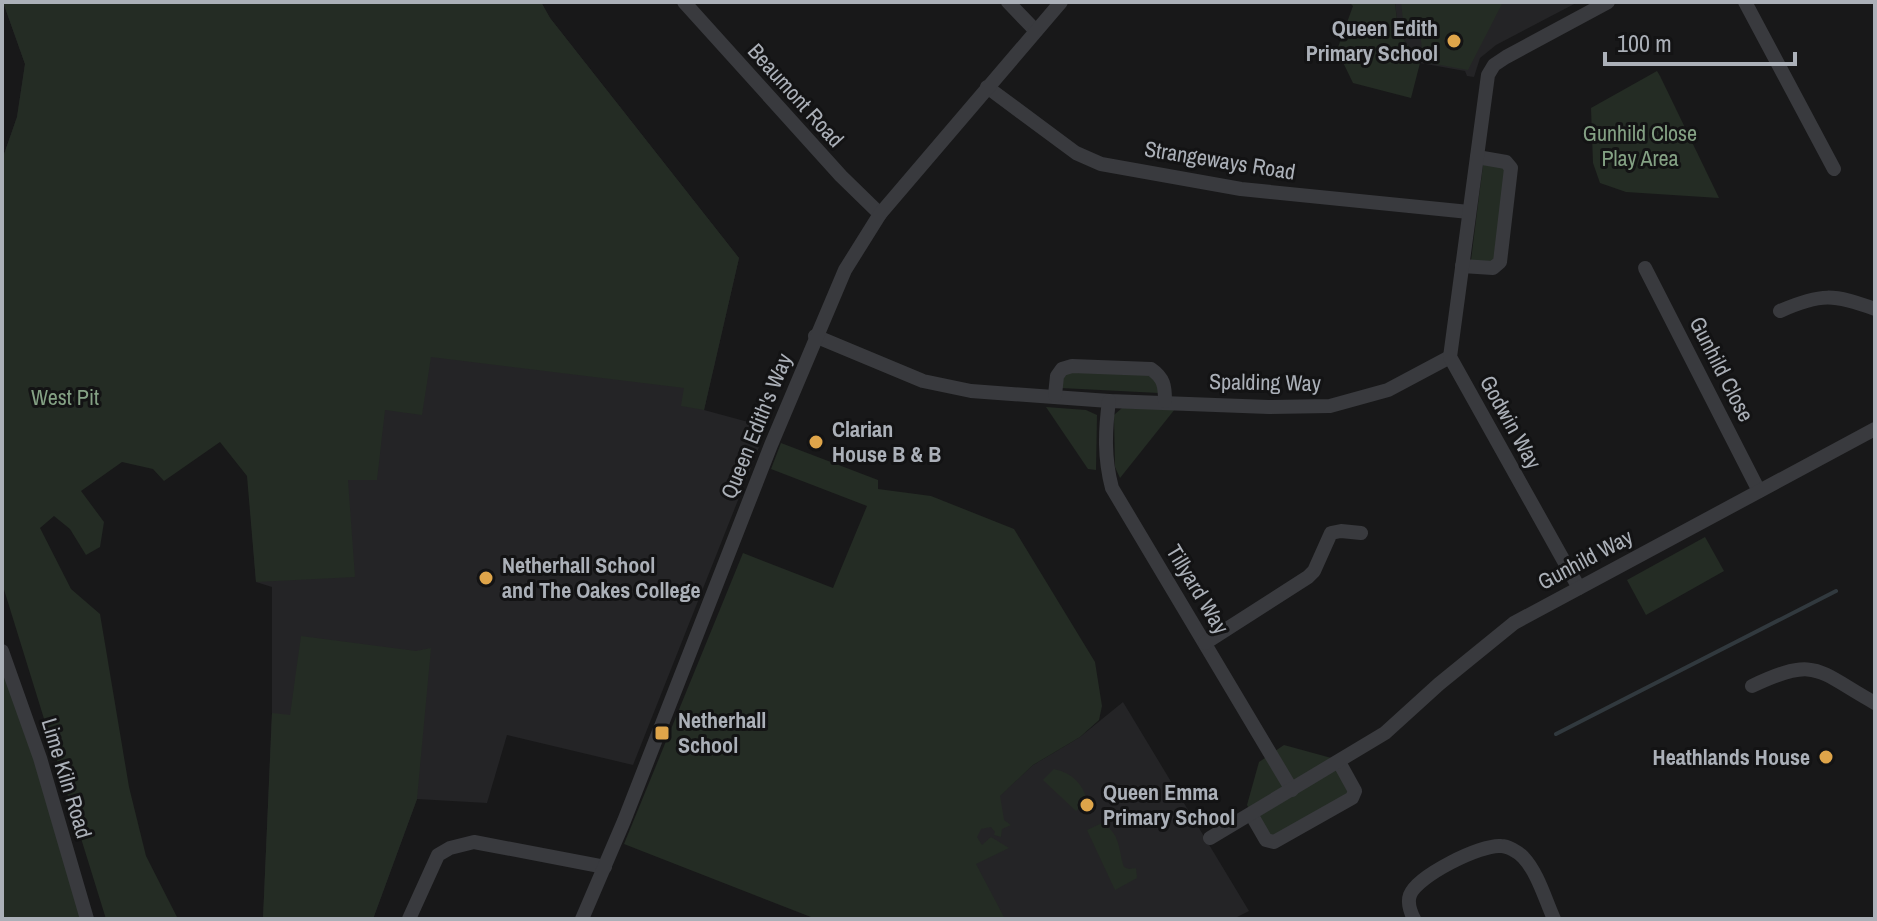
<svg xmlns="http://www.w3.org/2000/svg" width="1877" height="921" font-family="'Archivo Narrow',sans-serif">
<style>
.built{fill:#242426}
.green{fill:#242c24}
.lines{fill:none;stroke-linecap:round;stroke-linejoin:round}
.stream{stroke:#31393e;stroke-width:4}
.minor{stroke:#393a3e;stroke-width:14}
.poi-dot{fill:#dfa54a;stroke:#131314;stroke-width:3}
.labels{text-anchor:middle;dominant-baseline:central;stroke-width:6;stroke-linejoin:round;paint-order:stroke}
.poi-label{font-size:22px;font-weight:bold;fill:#abb0b8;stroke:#131314;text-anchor:start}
.street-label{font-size:22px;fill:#abb0b8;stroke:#131314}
.park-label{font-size:22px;fill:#84a184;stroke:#131314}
</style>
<rect width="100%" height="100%" fill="#181819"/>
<g class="built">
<polygon points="3,2 541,2 550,18 739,258 704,410 767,427 633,765 507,735 487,803 417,799 373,919 263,919 272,713 272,587 256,582 242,406 2,160 17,117 25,64"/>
<polygon points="1395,2 1578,2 1496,45 1480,58 1474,77 1467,76 1465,71 1420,63 1398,31"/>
<polygon points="1123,702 1249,911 1233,919 888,919 999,796 1033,765 1080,737"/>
</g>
<g class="green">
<polygon points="3,2 541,2 550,18 739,258 704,410 681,406 684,388 431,357 422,415 385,410 377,480 348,480 355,577 256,582 247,476 220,442 164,481 153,469 122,462 81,491 104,522 100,547 86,555 70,529 54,516 40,528 71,589 100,614 129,787 146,856 178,919 106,919 2,583 2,160 17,117 25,64"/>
<polygon points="1349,2 1395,2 1398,31 1420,63 1411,98 1353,83 1337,50 1353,6"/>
<polygon points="1401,2 1503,2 1468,70 1424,62 1420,34 1404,30"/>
<polygon points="1657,71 1660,76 1719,198 1626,192 1600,183 1593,163 1591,108"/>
<polygon points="1484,157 1506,162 1500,261 1470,268"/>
<polygon points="1072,370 1143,373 1158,379 1159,393 1061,388 1064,374"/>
<polygon points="1046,407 1086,410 1097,415 1096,470 1088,469"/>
<polygon points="1122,408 1175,409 1120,478 1115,467 1114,415"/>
<polygon points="781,443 878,480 878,489 931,496 1014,529 1095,662 1102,706 1099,720 1080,737 1033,765 1000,796 1004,820 1011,825 1002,829 1001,837 994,835 995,832 991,827 981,829 977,837 982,845 991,837 1009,848 976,864 1005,919 816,919 624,844 743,553 833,588 867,506 771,469"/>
<polygon points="1705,537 1724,571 1646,615 1627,580"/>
<polygon points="301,636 416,651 431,648 417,799 373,919 263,919 272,713 290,715"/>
<polygon points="2,666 42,778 83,919 2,919"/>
<polygon points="1284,745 1335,759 1355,790 1266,840 1247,805 1259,762"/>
<path d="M1054 769C1072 773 1082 783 1087 800L1076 811 1043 780Z"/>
<path d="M1102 823C1121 834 1118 849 1124 867L1129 869 1136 868 1137 878 1115 890 1087 830Z"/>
</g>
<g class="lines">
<polyline class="stream" points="1556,734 1836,591"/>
<g class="minor">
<polyline points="684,2 841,176 880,214"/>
<polyline points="1008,2 1035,30"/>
<polyline points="1745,2 1834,169"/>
<polyline points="987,87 1076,153 1101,164 1241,189 1469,212"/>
<polyline points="1462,266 1493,268 1500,262 1511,168 1506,162 1477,157"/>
<polyline points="1645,268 1759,491"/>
<path d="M1780 311C1821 293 1834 294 1875 309"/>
<polyline points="815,336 923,381 971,391 1109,401 1269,407 1330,406 1388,390 1450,357"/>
<path d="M1055 395 1057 376 1062 369 1072 366 1151 369C1164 378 1165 386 1165 401"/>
<path d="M1109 401C1105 431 1104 458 1112 488L1292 790"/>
<polyline points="1579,588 1450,357 1488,75 1494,65 1506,57 1608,2"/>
<polyline points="1205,643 1308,577 1314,571 1331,533 1341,531 1361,533"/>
<polyline points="2,651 40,758 87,919"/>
<path d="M1752 686C1817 655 1817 671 1875 703"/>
<polyline points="1251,814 1266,840 1274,842 1352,798 1355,791 1339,762"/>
<polyline points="1210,838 1385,733 1439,684 1514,623 1875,429"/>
<polyline points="409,919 438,855 450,848 474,842 605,867"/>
<polyline points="582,919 624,821 771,445 845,270 880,214 1061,2"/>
<path d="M1414 919C1410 911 1407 903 1410 895 1417 876 1481 844 1501 846 1508 846 1518 852 1523 857 1538 873 1545 899 1554 919"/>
</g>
</g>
<g class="poi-dot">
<circle cx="1454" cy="41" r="8"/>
<circle cx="816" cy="442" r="8"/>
<circle cx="486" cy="578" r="8"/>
<rect x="654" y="725" width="16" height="16" rx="4"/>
<circle cx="1826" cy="757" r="8"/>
<circle cx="1087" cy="805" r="8"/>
</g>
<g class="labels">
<g class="poi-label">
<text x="1438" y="28" text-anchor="end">Queen Edith<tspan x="1438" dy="25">Primary School</tspan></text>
<text x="832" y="429">Clarian<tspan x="832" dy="25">House B &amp; B</tspan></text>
<text x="502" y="565">Netherhall School<tspan x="502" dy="25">and The Oakes College</tspan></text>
<text x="678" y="720">Netherhall<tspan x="678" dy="25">School</tspan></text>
<text x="1810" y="757" text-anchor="end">Heathlands House</text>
<text x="1103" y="792">Queen Emma<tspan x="1103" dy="25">Primary School</tspan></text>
</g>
<g class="street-label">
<text transform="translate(796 95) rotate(48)">Beaumont Road</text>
<text transform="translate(1220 160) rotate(9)">Strangeways Road</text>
<text transform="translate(1722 369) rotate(63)">Gunhild Close</text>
<text transform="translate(1265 382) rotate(1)">Spalding Way</text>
<text transform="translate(1511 422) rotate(61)">Godwin Way</text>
<text transform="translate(756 426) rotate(-68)">Queen Edith's Way</text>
<text transform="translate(1585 559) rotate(-28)">Gunhild Way</text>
<text transform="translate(1198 589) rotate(59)">Tillyard Way</text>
<text transform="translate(67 778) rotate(73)">Lime Kiln Road</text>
</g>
<g class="park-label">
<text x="1640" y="133">Gunhild Close<tspan x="1640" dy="25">Play Area</tspan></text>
<text x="65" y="397">West Pit</text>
</g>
</g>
<rect width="1877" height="921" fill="none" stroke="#abb0b8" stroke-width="8"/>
<path d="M1605 52v12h190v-12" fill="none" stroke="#abb0b8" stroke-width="4"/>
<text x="1617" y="52" font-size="24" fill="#abb0b8" stroke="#131314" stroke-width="6" paint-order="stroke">100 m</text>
</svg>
